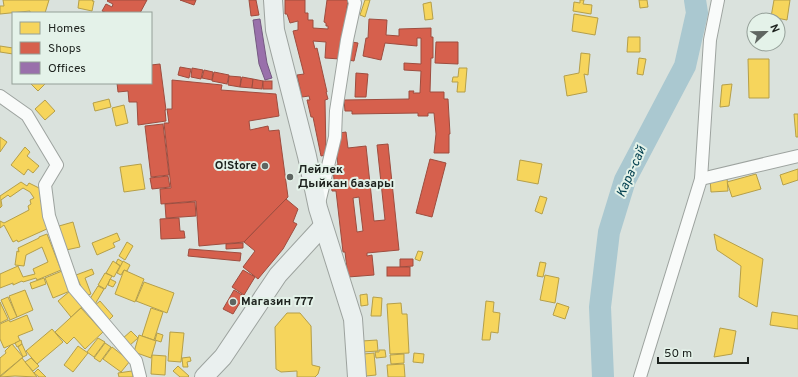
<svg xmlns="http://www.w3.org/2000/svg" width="798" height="377" font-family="Overpass,sans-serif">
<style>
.homes{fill:#f6d55c;stroke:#b59f49}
.shops{fill:#d6604d;stroke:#9e4d3f;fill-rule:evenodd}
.offices{fill:#9970ab;stroke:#745981}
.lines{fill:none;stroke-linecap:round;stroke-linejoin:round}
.river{stroke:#aac8d0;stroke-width:22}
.street-casing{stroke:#9da39f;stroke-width:14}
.secondary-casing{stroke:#9da39f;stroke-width:20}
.street{stroke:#f9fbfa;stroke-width:12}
.secondary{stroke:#eaf0ef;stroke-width:18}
.poi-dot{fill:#5f6561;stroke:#e4f2e9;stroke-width:1.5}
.labels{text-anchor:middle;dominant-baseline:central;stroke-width:4;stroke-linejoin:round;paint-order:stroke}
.poi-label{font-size:12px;font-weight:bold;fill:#1d221e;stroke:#e4f2e9;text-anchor:start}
.water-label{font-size:13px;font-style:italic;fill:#02404f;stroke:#e4f2e9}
</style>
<rect width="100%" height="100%" fill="#dae2dd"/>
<g class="homes">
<polygon points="3,0 49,0 45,13 30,13 30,11 0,14 0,6 4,6"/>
<polygon points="79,0 93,0 92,1 94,1 92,11 78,8"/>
<polygon points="365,0 370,0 365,17 360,15"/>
<polygon points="580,0 584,0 583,4 592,5 591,14 573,11 574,2 580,3"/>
<polygon points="639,0 647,0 648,7 640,8"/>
<polygon points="774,0 790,0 787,20 771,17"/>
<polygon points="431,2 433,19 425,20 423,4"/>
<polygon points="574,14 598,18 595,35 572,31"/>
<polygon points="628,37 640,37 640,52 627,52"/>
<polygon points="0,46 13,48 13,54 0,52"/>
<polygon points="581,53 590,54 588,75 584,74 587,92 567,96 564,76 579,73"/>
<polygon points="639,58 646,59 643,75 637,74"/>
<polygon points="748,59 769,59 769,98 749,98"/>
<polygon points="459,68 467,68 465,92 457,92 458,82 452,82 453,77 458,77"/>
<polygon points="30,83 46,83 38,91"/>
<polygon points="732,84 729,106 720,107 722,85"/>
<polygon points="109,99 111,107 95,111 93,103"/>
<polygon points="45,100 55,111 45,120 35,109"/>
<polygon points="124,105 128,123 116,126 112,108"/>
<polygon points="794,114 798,114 798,137 796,137"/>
<polygon points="0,137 7,142 0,152"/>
<polygon points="25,147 30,152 27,156 39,166 33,173 28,169 24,175 11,165"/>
<polygon points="520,160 542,164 538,184 517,180"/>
<polygon points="141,164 145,189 124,192 120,167"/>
<polygon points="798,169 798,180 783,185 780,175"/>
<polygon points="756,174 761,189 732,197 727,182"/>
<polygon points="727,178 728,191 711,192 710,179"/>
<polygon points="21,182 27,186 29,183 41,189 49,228 18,242 17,240 13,242 4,225 0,228 0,221 4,223 29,210 28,206 31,204 30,200 34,198 30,192 23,188 10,197 8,195 1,200 2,206 0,208 0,196"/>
<polygon points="540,196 547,198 542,214 535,211"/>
<polygon points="73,222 80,247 66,250 59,226"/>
<polygon points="117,233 120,240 113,243 115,247 97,255 92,243"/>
<polygon points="47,234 61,270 37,280 36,278 23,282 22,281 13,285 13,283 0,288 0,274 18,266 23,277 35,274 33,269 48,262 42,247 26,255 24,266 15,265 17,251 19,252 18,248 39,238 39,237"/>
<polygon points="714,234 763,259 757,307 739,297 741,266 717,250"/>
<polygon points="127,242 133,246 125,260 119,256"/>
<polygon points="418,251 423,252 420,261 415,259"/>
<polygon points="118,259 123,262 121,266 116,263"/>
<polygon points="113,261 120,266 114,277 106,273"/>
<polygon points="123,261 130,265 127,271 124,270 121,275 117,273"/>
<polygon points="540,262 546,263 543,277 537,276"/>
<polygon points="92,269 94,274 85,278 91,294 85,296 76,275"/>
<polygon points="124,270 144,279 135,302 115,294"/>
<polygon points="62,271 70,291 53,298 45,278"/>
<polygon points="105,273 112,276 105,289 98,285"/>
<polygon points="545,275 559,278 555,303 540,300"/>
<polygon points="44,278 46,284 32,289 30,283"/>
<polygon points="110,279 116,282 113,287 108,285"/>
<polygon points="144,282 174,293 167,313 136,301"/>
<polygon points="98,286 104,289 94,306 88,302"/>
<polygon points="25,290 33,310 17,317 9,296"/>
<polygon points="70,291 83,306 71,317 58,301"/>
<polygon points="367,294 368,305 361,306 360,295"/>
<polygon points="8,297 17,317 10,320 1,300"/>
<polygon points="373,297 382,298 381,316 371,316"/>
<polygon points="100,301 113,316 107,322 94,306"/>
<polygon points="486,301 494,302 493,312 500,313 498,333 491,332 490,340 482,340"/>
<polygon points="0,302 8,319 0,323"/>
<polygon points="401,303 402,314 407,314 409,353 390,354 387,304"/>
<polygon points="557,303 569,307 565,319 553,315"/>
<polygon points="81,308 103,332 85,349 74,337 67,344 55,332"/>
<polygon points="151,308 163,312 154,340 142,336"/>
<polygon points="772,312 798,316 798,329 770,325"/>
<polygon points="287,313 300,313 311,326 312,365 320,367 318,374 315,377 297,377 297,371 281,372 276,369 275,327"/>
<polygon points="27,315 33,330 18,336 20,341 4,348 0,339 0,324 9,320 10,322"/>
<polygon points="720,328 736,331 732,354 714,357"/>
<polygon points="52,329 63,342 37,364 26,351"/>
<polygon points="131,331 138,338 129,346 122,339"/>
<polygon points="170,332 184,333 181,362 168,361"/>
<polygon points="157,333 163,335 161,342 155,340"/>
<polygon points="139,335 156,341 151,358 134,352"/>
<polygon points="98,338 105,342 94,357 87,352"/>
<polygon points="21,340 22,344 17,347 15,343"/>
<polygon points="377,340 378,351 363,352 362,341"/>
<polygon points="105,343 111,347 100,362 94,358"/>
<polygon points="12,344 23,357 0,376 0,358 6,353 5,351"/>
<polygon points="22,344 27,355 23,357 18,347"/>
<polygon points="78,346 88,353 73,372 64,365"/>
<polygon points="112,347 130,361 121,372 103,359"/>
<polygon points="379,350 385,350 386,357 376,358 375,352 379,352"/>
<polygon points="374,353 376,375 366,376 364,354"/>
<polygon points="414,353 424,354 423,363 413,362"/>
<polygon points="404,354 404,363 391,364 390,355"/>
<polygon points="152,355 166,356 165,375 151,374"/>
<polygon points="190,357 191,361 187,362 188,367 183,367 182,358"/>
<polygon points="22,358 37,377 15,376 0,377"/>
<polygon points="31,358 39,366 33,371 25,362"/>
<polygon points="404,364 405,377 388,377 387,365"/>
<polygon points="178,366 189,376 188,377 180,377 173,371"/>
<polygon points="38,369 46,377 39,377 34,373"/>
<polygon points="132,371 133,377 119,377 118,373"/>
</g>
<g class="shops">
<polygon points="108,0 147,0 140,13 107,13 102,11 106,4 112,7 113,4 107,1"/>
<polygon points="180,0 196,0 194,5"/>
<polygon points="249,0 256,0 259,15 251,16"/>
<polygon points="285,0 305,0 305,13 308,13 308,20 313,20 313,28 328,29 328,26 326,26 326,23 324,22 327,0 348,0 340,59 325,58 326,42 313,41 315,49 317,48 327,92 326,92 328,99 325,100 326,155 321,156 313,117 311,117 307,100 310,100 309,96 302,97 297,75 304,74 293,31 298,30 298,21 290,23 287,14 285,14"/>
<polygon points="369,19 387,20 386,35 399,36 399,29 431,28 431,37 433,37 433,58 431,58 430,92 444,92 444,99 448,99 450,134 449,134 449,153 434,153 436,134 434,113 428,113 428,116 418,116 418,113 352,114 352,111 345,111 344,100 409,99 409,91 414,91 413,93 420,93 421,71 404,70 404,63 421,64 421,38 417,38 417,46 385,43 381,60 363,56 366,38 368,38"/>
<polygon points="352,42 358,43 354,61 348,60"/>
<polygon points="436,42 458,42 458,64 435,63"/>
<polygon points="160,64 166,110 165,110 166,121 138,125 137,102 129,102 128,91 118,92 117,83 151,83 151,65"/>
<polygon points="180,67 191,69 189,78 178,75"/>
<polygon points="192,68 203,70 201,79 191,77"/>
<polygon points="204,70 213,72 212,80 202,78"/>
<polygon points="214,72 229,75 227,84 212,81"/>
<polygon points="356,73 368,74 366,97 355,97"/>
<polygon points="229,76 241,77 240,87 228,85"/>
<polygon points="242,77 253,79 252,88 240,87"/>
<polygon points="253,79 263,81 262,89 252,88"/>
<polygon points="172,80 222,85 221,90 276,94 279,116 249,121 250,130 268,126 269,131 279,130 288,197 244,242 199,246 196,201 161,204 160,189 171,188 164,123 169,123 167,109 172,109"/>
<rect x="263" y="81" width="9" height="8"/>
<polygon points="163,124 169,175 151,177 145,126"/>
<path d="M346 132 348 148 366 146 374 221 385 220 377 145 388 144 399 250 367 253V256L372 255 374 275 348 277 345 252H343L336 191H332L331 181 334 180 333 166 338 165 335 142 339 133ZM359 197 363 231 357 232 353 198Z"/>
<polygon points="430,159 446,163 432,217 416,213"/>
<polygon points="168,176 170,187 152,189 150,178"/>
<polygon points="286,199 298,209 293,222 297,224 283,249 258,279 243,267 255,251 244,242"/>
<polygon points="195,202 196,216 166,218 165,204"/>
<polygon points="179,218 180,231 184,231 185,238 161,239 160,219"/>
<polygon points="243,243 243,248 226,249 226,244"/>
<polygon points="189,249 241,253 240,261 188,256"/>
<polygon points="400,259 413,259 413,266 400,267"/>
<rect x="387" y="267" width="23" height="9"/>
<polygon points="243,270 255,277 244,295 232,287"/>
<polygon points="234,290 244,296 233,314 223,309"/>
</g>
<polygon class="offices" points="260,19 267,63 272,78 265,80 259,64 253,20"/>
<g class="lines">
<polyline class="river" points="603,377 600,307 609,232 625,180 685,66 697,13 695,0"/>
<g class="street-casing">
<g id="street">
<polyline points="0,96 27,115 57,165 45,185 49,216 74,288 136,361 140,377"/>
<polyline points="701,179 798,156"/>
<polyline points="319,203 335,137 336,111 347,40 355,3 354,0"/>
<polyline points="640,377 701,179 710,40 718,0"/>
</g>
</g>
<g class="secondary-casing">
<g id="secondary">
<polyline points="273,0 275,30 307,156 318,208 353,319 357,377"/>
<polyline points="204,377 223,357 278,275 323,226"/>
</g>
</g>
<use href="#street" class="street"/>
<use href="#secondary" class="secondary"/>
</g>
<g class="poi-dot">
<circle cx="265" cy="166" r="4"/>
<circle cx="290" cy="177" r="4"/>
<circle cx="233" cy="302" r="4"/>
</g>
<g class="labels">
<g class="poi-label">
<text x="257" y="166" text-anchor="end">O!Store</text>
<text x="298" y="170">Лейлек<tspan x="298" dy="14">Дыйкан базары</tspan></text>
<text x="241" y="302">Магазин 777</text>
</g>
<g class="water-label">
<text transform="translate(632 172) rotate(-66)">Кара-сай</text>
</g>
</g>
<rect x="12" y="12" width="140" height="72" fill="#e4f2e9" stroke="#949f98"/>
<rect x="20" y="22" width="20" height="12" fill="#f6d55c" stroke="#949f98"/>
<text x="48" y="32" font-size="12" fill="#1d221e">Homes</text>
<rect x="20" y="42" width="20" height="12" fill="#d6604d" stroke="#949f98"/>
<text x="48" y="52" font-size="12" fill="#1d221e">Shops</text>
<rect x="20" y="62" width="20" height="12" fill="#9970ab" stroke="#949f98"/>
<text x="48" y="72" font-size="12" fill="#1d221e">Offices</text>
<g transform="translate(766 32) rotate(68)"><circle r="19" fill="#e4f2e9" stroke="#949f98"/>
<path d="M0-3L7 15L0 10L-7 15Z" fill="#5f6561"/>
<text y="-6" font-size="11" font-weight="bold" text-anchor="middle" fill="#1d221e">N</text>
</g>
<path d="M658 357v6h90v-6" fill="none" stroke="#1d221e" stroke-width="2"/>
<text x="664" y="357" font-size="12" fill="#1d221e" stroke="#e4f2e9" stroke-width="3" paint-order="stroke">50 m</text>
</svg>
